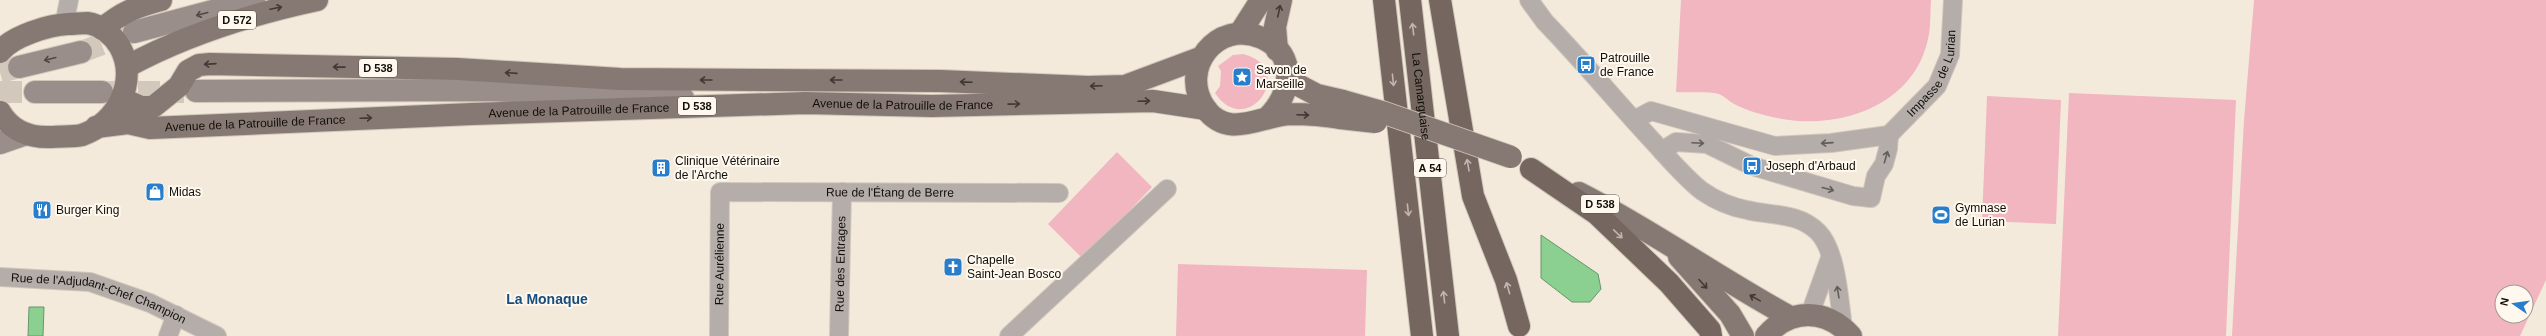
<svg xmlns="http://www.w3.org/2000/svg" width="2546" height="336" font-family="Arial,sans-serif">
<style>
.green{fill:#f1b6c0;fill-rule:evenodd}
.water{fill:#8cd091;stroke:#679668}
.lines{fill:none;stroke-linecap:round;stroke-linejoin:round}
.secondary-tunnel{stroke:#d2c9bc;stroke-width:22;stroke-dasharray:22 11;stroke-linecap:butt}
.street-casing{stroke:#d0c7ba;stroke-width:20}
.secondary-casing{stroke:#d0c7ba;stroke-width:24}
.primary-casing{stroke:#d0c7ba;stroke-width:24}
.highway-casing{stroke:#d0c7ba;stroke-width:24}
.street{stroke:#b4adaa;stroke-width:18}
.secondary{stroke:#9a8e8a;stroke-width:22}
.primary{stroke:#867973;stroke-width:22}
.highway{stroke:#756660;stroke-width:22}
.primary-bridge-casing{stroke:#d0c7ba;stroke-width:24;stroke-linecap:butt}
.primary-bridge{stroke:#867973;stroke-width:22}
.oneway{stroke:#403934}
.oneway2{stroke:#4f4844}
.oneway3{stroke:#c0b6af}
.oneway4{stroke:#635e5a}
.labels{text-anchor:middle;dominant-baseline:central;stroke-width:4;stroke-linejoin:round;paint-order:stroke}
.shield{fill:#fef8ef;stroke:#59554f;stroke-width:1}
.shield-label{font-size:11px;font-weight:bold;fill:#120f0a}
.poi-label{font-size:12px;fill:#120f0a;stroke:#fef8ef;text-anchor:start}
.street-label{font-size:12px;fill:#120f0a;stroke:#fef8ef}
.quarter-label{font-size:14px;font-weight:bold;fill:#174c7e;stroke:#fef8ef}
</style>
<rect width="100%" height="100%" fill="#f4eadc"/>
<g class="green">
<path d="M1681 0H1931C1930 13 1931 27 1928 39 1914 106 1838 131 1777 118 1762 115 1748 111 1734 104 1729 101 1724 96 1719 94 1707 91 1689 93 1676 92Z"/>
<path d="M2254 0H2546V280L2520 336H2232L2244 120ZM2502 292H2526V316H2502Z"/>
<path d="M1243 54C1299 68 1247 141 1215 93L1220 86 1221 71 1218 66 1233 55Z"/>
<polygon points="2069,93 2236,100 2226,336 2058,336"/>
<polygon points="1987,96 2061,100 2056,224 1982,221"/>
<polygon points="1117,152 1152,187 1083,259 1048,224"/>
<polygon points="1178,264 1367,270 1365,336 1176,336"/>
</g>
<g class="water">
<polygon points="1541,235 1598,274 1601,289 1590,302 1572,302 1541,278"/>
<polygon points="29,307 44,307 43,336 28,336"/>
</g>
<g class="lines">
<g class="secondary-tunnel">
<polyline points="81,52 131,33"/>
<polyline points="0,72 19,67"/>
<polyline points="0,92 35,92"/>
<polyline points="105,92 184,92"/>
</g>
<g class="street-casing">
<g id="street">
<path d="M1529 0 1545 22C1581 59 1614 99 1649 137 1666 155 1683 176 1702 191 1715 200 1731 207 1747 210 1771 216 1798 212 1818 232 1837 251 1839 301 1843 327"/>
<polyline points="64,25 69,0"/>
<polyline points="1634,120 1651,111 1775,146 1831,143 1889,135"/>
<path id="s1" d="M1889 135 1937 86 1950 55 1953 0"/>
<polyline points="1662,151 1676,142 1707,144 1752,166 1853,196 1871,198 1876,176 1884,164 1888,149 1889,135"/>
<path id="s2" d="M0 277 90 282 150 303 217 336"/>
<polyline points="1810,314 1830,258"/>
<polyline points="168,336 176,315"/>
<path id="s3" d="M719 336 720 192 1059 193"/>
<path id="s4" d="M839 336 842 192"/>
<polyline points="1009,336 1167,189"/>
</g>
</g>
<g class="secondary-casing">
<g id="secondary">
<polyline points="134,32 254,0"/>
<polyline points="19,67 81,52"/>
<polyline points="196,91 487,90 683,98"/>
<polyline points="35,92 102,92"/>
<polyline points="0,143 26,134"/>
</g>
</g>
<g class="primary-casing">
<g id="primary">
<path d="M102 29C122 12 136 7 161 0"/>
<polyline points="1240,33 1261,0"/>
<polyline points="1277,50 1275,27 1281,0"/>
<path d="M0 52C12 36 49 25 68 24 74 24 81 23 87 23 101 25 113 35 120 47 138 80 118 123 82 135 73 137 61 136 51 137 31 138 11 131 0 112"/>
<path d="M128 66C187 34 252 14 317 0"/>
<polyline points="1286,66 1298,85 1317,95 1343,101"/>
<polyline points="122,99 141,107 153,107 179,86 188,71 199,65 210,64 457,69 620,79 941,81 1088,87 1125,86 1200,58"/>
<path d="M1267 118C1292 95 1298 54 1262 38 1217 18 1178 69 1205 108 1228 140 1260 116 1289 114 1306 114 1324 115 1340 118"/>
<path id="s5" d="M96 127 128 123 150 128 472 114 805 103 932 106 1153 101 1206 109"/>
<path d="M1579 193C1652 230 1718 278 1790 317"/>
<polyline points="1679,257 1730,314 1743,336"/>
<path d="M1766 336C1790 308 1826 308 1851 336"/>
</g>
</g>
<g class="highway-casing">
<g id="highway">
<polyline points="1384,0 1422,336"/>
<path id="s6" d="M1410 0 1448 336"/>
<polyline points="1440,0 1473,196 1506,280 1519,326"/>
<polyline points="1531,169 1597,214 1669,283 1710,330 1711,336"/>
</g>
</g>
<use href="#street" class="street"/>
<use href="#secondary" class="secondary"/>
<use href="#primary" class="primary"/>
<use href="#highway" class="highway"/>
<g class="primary-bridge-casing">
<g id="primary-bridge">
<polyline points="1343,101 1382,112 1511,157"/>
<polyline points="1340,118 1376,122"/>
</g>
</g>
<use href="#primary-bridge" class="primary-bridge"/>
</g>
<defs><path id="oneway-shaft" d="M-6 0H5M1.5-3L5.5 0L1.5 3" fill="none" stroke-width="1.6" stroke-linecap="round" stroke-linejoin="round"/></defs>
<g class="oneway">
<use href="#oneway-shaft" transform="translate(276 8) rotate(-12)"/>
<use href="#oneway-shaft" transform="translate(1279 11) rotate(-78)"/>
<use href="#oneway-shaft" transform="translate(210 64) rotate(176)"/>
<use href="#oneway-shaft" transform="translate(339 67) rotate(-179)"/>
<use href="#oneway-shaft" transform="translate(511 73) rotate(-176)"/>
<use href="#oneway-shaft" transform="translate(706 80) rotate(-180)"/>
<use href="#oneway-shaft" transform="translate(836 80) rotate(-180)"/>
<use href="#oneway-shaft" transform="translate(966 82) rotate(-178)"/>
<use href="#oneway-shaft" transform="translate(1096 86) rotate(178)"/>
<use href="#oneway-shaft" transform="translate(1144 101) rotate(-2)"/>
<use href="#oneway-shaft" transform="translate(1014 104) rotate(-1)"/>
<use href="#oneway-shaft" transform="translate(1303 115) rotate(2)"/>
<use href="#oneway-shaft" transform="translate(366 118) rotate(-2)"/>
<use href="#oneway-shaft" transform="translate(1703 284) rotate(48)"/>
<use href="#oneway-shaft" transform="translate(1755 298) rotate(-151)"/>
</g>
<g class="oneway2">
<use href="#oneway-shaft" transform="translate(202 14) rotate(165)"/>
<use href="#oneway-shaft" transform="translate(50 59) rotate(166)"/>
</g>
<g class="oneway3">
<use href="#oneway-shaft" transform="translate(1413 29) rotate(-97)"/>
<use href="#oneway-shaft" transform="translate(1393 80) rotate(84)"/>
<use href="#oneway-shaft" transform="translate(1468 165) rotate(-100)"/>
<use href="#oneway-shaft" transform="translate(1408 210) rotate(84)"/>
<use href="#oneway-shaft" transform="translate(1618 234) rotate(44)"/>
<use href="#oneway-shaft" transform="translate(1508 288) rotate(-106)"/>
<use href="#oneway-shaft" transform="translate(1444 297) rotate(-96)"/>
</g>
<g class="oneway4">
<use href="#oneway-shaft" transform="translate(1698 143) rotate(3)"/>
<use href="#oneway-shaft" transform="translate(1827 143) rotate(176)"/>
<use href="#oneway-shaft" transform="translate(1886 157) rotate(-74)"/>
<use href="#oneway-shaft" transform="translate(1828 189) rotate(15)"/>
<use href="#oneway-shaft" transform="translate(1838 292) rotate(-99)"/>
</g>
<defs>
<g id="bus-square" transform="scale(1)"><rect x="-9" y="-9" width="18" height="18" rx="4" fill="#297ecc" stroke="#fef8ef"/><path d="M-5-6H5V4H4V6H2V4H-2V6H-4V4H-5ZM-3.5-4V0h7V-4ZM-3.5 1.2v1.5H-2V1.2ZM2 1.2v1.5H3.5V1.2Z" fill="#fff"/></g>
<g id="sight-square" transform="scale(1)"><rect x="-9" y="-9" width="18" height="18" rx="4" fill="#297ecc" stroke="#fef8ef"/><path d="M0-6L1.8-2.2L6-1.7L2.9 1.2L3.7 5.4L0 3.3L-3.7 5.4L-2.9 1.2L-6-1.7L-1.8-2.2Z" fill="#fff"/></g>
<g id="building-square" transform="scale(1)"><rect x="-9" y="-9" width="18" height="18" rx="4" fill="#297ecc" stroke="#fef8ef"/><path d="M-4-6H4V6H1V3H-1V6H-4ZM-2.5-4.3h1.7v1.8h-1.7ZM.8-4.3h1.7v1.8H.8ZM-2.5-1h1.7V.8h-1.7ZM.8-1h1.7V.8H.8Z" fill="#fff"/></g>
<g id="shop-square" transform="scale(1)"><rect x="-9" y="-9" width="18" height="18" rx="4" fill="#297ecc" stroke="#fef8ef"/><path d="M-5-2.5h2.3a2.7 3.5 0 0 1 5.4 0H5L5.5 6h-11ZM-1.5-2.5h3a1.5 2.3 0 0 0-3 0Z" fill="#fff"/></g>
<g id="restaurant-square" transform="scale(1)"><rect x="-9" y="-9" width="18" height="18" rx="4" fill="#297ecc" stroke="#fef8ef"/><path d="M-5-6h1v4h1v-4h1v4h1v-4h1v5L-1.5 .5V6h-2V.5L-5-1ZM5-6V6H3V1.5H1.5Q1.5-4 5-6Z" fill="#fff"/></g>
<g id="stadium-square" transform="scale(1)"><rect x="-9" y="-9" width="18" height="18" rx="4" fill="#297ecc" stroke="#fef8ef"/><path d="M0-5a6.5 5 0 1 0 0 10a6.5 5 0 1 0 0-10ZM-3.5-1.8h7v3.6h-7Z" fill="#fff"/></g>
<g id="church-square" transform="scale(1)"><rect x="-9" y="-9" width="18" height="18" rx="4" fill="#297ecc" stroke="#fef8ef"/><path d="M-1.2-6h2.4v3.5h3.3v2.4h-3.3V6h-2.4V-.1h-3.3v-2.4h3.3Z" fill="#fff"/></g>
</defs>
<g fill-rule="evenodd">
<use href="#bus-square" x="1586" y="65"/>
<use href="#sight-square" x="1242" y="77"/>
<use href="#bus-square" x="1752" y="166"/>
<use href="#building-square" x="661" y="168"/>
<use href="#shop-square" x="155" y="192"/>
<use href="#restaurant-square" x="42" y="210"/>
<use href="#stadium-square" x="1941" y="215"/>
<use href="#church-square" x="953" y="267"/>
</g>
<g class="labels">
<g class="shield">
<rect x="218" y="11" width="38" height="18" rx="3"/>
<rect x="359" y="59" width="38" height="18" rx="3"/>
<rect x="678" y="97" width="38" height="18" rx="3"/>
<rect x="1414" y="159" width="32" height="18" rx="3"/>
<rect x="1581" y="195" width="38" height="18" rx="3"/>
</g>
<g class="shield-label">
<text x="237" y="20">D 572</text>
<text x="378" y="68">D 538</text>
<text x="697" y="106">D 538</text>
<text x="1430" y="168">A 54</text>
<text x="1600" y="204">D 538</text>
</g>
<g class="poi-label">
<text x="1600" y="58">Patrouille<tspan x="1600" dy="14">de France</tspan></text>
<text x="1256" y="70">Savon de<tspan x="1256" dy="14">Marseille</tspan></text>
<text x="675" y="161">Clinique Vétérinaire<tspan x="675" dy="14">de l'Arche</tspan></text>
<text x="1766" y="166">Joseph d'Arbaud</text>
<text x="169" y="192">Midas</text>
<text x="1955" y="208">Gymnase<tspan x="1955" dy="14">de Lurian</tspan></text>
<text x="56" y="210">Burger King</text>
<text x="967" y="260">Chapelle<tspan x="967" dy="14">Saint-Jean Bosco</tspan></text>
</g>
<g class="street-label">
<text stroke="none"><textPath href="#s1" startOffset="78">Impasse de Lurian</textPath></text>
<text stroke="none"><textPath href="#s6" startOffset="97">La Camarguaise</textPath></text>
<text stroke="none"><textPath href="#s5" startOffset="808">Avenue de la Patrouille de France</textPath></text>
<text stroke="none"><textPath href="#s5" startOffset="484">Avenue de la Patrouille de France</textPath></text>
<text stroke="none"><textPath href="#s5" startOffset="160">Avenue de la Patrouille de France</textPath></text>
<text stroke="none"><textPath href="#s3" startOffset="314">Rue de l'Étang de Berre</textPath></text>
<text stroke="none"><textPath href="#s3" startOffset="72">Rue Aurélienne</textPath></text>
<text stroke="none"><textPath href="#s4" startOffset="72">Rue des Entrages</textPath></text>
<text stroke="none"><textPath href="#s2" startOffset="102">Rue de l'Adjudant-Chef Champion</textPath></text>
</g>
<g class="quarter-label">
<text x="547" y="299">La Monaque</text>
</g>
</g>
<g transform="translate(2514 304) rotate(283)"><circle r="19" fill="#fef8ef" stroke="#a09b93"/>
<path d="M0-3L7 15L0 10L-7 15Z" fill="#297ecc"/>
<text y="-6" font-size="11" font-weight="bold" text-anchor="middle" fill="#120f0a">N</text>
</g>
</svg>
